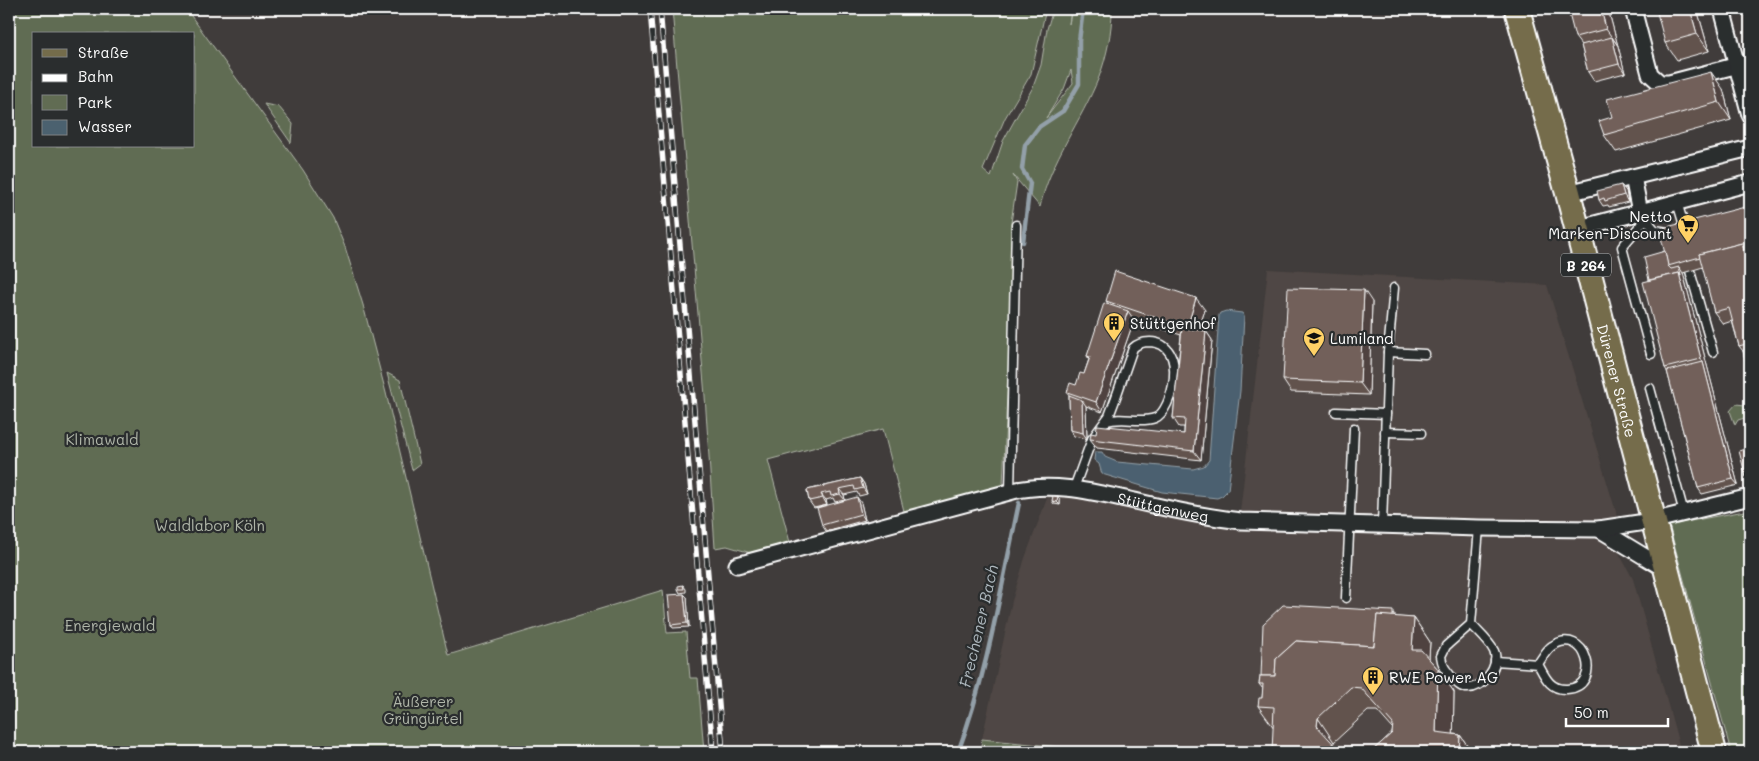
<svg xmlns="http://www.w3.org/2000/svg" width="1759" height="761" font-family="Mali,sans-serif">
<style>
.built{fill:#4f4744}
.green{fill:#616c53;stroke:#b0b6a9;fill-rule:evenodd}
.water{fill:#4b616f;stroke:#93a0a9}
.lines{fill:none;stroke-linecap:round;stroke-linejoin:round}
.stream{stroke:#93a0a9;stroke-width:4.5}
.lane-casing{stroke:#fff;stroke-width:11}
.street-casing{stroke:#fff;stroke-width:19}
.primary-casing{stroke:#fff;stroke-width:28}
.lane{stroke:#2a2d2e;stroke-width:8}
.street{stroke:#2a2d2e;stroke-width:15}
.primary{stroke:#746c4b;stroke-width:24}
.rail-casing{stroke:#fff;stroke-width:5.5}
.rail{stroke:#2a2d2e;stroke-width:4;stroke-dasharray:11;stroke-linecap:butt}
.wall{fill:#62534d;stroke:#fff}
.shaded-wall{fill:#50433f;stroke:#fff}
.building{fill:#72605a;stroke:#fff}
.labels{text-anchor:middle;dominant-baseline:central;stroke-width:4.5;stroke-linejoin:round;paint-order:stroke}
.shield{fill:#2a2d2e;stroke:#bfc0c0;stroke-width:1}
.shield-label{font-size:14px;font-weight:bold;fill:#fff}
.poi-label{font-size:15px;fill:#fff;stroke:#2a2d2e;text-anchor:start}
.street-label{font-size:15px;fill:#fff;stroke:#2a2d2e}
.park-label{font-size:15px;fill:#b0b6a9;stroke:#2a2d2e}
.water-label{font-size:16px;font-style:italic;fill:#aeb8be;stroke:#2a2d2e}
</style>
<rect width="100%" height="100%" fill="#403c3b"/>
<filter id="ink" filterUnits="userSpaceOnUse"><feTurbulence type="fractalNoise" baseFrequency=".02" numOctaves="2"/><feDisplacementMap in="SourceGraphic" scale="10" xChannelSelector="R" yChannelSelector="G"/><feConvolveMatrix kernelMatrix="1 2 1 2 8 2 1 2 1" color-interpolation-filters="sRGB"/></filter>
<g filter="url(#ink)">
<polygon class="built" points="1268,269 1547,285 1616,512 1619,553 1633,579 1681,752 1108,752 982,739 1012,601 1025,558 1049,493 1077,494 1238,530"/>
<g class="green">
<path d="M9 9H186L303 170 333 218 345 247 363 305 386 393 448 655 663 590 667 633 686 632 690 678H698L704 752H9ZM34 34H194V146H34Z"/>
<path d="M672 9H1046L1031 74 1005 118 983 170 991 177 1003 141 1033 87 1041 65 1047 29 1053 9H1071L1069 24 1072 9H1112C1112 31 1107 56 1099 77 1081 122 1051 159 1040 207L1013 175 1017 182 1011 223 1013 256 1003 486 905 515 883 429 768 460 791 546 758 555 727 546 715 548 705 396ZM1071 70 1073 83 1046 118 1064 89Z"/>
<polygon points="264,104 279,107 293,124 291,143"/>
<polygon points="387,373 400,380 420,464 412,470"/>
<polygon points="1736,404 1745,405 1748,417 1738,420 1735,425 1730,411"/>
<polygon points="1750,510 1750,752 1731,752 1669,525"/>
<polygon points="982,739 1108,752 980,752"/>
</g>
<polygon class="water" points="1226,311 1242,313 1244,316 1240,391 1228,490 1222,496 1217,498 1162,492 1102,474 1099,464 1094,460 1095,452 1102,452 1105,457 1117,462 1193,469 1204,466 1209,460 1219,315 1220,313"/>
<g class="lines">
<g class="stream">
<polyline points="1023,242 1030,183 1022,169 1025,145 1039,127 1063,111 1079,84 1079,41 1083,9"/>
<path d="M958 752C988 672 1001 587 1019 503"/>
</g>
<g class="lane-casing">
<g id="lane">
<polyline points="1677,202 1683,222 1681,231"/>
<polyline points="1647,210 1650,224 1655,230 1668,232"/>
<polyline points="1640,212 1643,222 1622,247 1651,354"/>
<polyline points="1690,271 1713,352"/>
<polyline points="1388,352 1425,354"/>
<polyline points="1650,388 1684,513"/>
<polyline points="1336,412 1386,414"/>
<polyline points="1385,432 1421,433"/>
<path d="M1074 488 1092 439 1109 416 1115 400 1133 348C1138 343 1143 342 1150 342 1190 343 1172 412 1155 418 1139 424 1122 415 1105 422"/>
<polyline points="1010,492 1016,225"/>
<polyline points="1382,525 1388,352 1394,288"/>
<polyline points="1346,598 1354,428"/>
<path d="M1471 624 1446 646 1441 656C1442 665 1445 669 1451 676 1455 681 1459 687 1466 688 1482 690 1501 666 1494 651 1489 641 1478 632 1471 624L1479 528"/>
<path d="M1495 661 1538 664C1542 658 1547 649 1552 646 1586 624 1604 687 1567 689 1550 690 1545 677 1538 664"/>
</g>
</g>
<g class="street-casing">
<g id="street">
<polyline points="1633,9 1650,74 1660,83 1669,83 1750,62"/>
<polyline points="1722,9 1750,115"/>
<polyline points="1633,177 1640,212"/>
<polyline points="1568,193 1750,148"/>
<polyline points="1576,229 1750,183"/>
<polyline points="1599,529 1665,569"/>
<path id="s1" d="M737 565 1013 491C1056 481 1097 493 1139 502 1173 510 1206 517 1241 521L1479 528 1599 529 1652 521 1750 497"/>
</g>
</g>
<g class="primary-casing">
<g id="primary">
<path id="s2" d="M1517 9 1568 193 1714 752"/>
</g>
</g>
<use href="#lane" class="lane"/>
<use href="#street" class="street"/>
<use href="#primary" class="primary"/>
<g class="rail-casing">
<g id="rail">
<polyline points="650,9 713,752"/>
<polyline points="660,9 723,752"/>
</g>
</g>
<use href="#rail" class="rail"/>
</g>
<g class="wall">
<polygon points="1608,9 1625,73 1594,81 1588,72 1581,45 1575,37"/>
<polygon points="1697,9 1709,51 1677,60 1665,43"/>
<polygon points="1723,89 1731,120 1616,152 1604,135"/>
<polygon points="1621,185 1626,191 1628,202 1609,207 1608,205 1603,206 1599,200"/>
<polygon points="1750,208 1750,379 1743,351 1739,346 1732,321 1723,324 1714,312 1703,267 1683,273 1738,485 1702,494 1698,488 1667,371 1665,368 1649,280 1665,251"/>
<polygon points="1106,301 1205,310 1198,330 1206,331 1212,340 1201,460 1097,448 1090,439 1096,434 1184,434 1184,427 1179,427 1173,418 1181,335 1134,320 1102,412 1086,406 1087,439 1074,436 1070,430 1069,395 1067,392 1076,385 1084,374 1089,359 1087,356 1108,304"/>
<polygon points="1372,302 1369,395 1291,392 1283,380"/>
<polygon points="1750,445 1750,483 1746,477 1747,448"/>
<polygon points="860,478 864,484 867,494 859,496 857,492 844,495 845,500 835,502 833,498 826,500 827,505 814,508 809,501 807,490"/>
<polygon points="1060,500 1060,505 1054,504 1052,501"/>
<polygon points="861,503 865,520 826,531 822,525"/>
<polygon points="683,585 686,589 686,592 680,593 678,589"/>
<polygon points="687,597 689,627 673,628 671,625"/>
<polygon points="1395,614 1395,617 1414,618 1430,642 1429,659 1438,669 1454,692 1453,734 1460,735 1472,752 1371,752 1392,733 1393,729 1377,711 1368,711 1334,742 1274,728 1258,706 1262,698 1263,689 1259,684 1261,676"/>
</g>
<g class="shaded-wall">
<polygon points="1601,9 1608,9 1618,46 1606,29"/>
<polygon points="1690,9 1697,9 1709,51 1697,34"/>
<polygon points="1612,37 1618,46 1625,73 1619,64"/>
<polygon points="1711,72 1723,89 1731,120 1719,102"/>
<polygon points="1621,185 1626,191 1628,202 1624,195"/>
<polygon points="1742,243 1750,256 1750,275"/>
<polygon points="1679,267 1683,273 1738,485 1733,479 1703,362 1701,359 1679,273"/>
<polygon points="1364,290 1372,302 1369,395 1360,383"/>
<polygon points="1196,298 1205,310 1195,340 1187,328"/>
<polygon points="1128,311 1134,320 1102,412 1096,402"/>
<polygon points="1206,331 1212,340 1201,460 1194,451"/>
<polygon points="1082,400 1086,406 1087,439 1083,433"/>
<polygon points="860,478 864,484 867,494 863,488"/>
<polygon points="839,489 844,495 845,500 840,494"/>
<polygon points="821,494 826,500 827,505 823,498"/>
<polygon points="857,497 861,503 865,520 861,514"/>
<polygon points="1058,497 1060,500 1060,505 1057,502"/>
<polygon points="684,594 687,597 689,627 687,623"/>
<polygon points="1414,618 1430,642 1428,673 1412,650"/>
<polygon points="1438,669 1454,692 1453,752 1436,732"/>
<polygon points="1318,718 1334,742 1334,750 1317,726"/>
<polygon points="1460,735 1472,752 1459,752"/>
</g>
<g class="building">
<polygon points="1574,9 1601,9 1606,29 1575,37 1568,10"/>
<polygon points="1656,9 1690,9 1697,34 1665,43"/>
<polygon points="1612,37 1619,64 1588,72 1581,45"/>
<polygon points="1711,72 1719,102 1604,135 1599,121 1612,117 1607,99"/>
<polygon points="1621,185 1624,195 1605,201 1604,198 1599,200 1597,191"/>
<polygon points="1749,206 1750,212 1750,244 1743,246 1742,243 1699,254 1700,257 1668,266 1659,229"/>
<polygon points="1742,243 1750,275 1750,343 1739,346 1729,308 1714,312 1699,254"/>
<polygon points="1665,251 1668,266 1671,269 1679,267 1681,276 1679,273 1649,280 1644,257"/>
<polygon points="1115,271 1196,298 1187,328 1106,301"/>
<polygon points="1679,273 1701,359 1665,368 1643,282"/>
<polygon points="1288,288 1364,290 1360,383 1283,380"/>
<polygon points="1104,303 1128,311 1096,402 1067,392 1070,383 1076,385 1080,373 1084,374 1090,357 1087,356"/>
<polygon points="1182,328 1206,331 1194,451 1090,439 1091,433 1096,434 1097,425 1184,434 1185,419 1173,418"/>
<polygon points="1750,349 1750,379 1743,351"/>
<polygon points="1703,362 1733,479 1698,488 1667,371"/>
<polygon points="1069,395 1082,400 1083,433 1070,430"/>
<polygon points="1750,445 1750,475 1746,477 1739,451 1747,448"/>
<polygon points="860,478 863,488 855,490 854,486 839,489 840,494 831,496 830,492 821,494 823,498 809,501 807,490"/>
<polygon points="1053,496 1058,497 1057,502 1052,501"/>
<polygon points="857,497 861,514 822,525 817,508"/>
<polygon points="683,585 684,589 678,589 678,586"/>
<polygon points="684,594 687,623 671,625 668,595"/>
<polygon points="1283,605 1393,611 1393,617 1377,615 1374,646 1296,641 1276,659 1275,676 1261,676 1263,624"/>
<polygon points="1377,615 1414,618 1412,650 1421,650 1438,669 1436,732 1460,735 1459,752 1371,752 1392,733 1393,724 1361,688 1351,687 1318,718 1317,726 1341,752 1272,752 1274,707 1258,706 1259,698 1262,698 1263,684 1259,684 1260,676 1275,676 1276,659 1296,641 1374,646"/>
</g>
</g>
<defs>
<g id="supermarket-pin" transform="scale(1.125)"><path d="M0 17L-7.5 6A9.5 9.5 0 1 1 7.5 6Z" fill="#ffd166" stroke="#2a2d2e"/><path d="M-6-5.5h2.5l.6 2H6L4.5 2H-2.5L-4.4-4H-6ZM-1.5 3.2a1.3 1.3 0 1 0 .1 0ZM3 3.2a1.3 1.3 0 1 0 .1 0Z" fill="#111"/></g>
<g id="building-pin" transform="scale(1.125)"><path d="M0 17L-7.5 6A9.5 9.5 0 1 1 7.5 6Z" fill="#ffd166" stroke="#2a2d2e"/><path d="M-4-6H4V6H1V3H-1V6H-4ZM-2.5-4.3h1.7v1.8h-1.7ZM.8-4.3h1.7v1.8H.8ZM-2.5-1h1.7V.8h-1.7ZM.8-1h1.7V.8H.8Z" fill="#111"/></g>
<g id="school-pin" transform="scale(1.125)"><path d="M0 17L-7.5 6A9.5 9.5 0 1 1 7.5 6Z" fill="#ffd166" stroke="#2a2d2e"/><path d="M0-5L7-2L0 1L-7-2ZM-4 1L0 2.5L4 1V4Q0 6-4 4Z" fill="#111"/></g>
</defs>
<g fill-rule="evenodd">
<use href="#supermarket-pin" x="1688" y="225"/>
<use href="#building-pin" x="1114" y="323"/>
<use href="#school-pin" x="1314" y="338"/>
<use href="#building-pin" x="1373" y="677"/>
</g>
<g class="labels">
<rect class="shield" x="1561" y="253.5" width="50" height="23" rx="4"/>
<g class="shield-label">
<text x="1586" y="265">B 264</text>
</g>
<g class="poi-label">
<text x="1672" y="216" text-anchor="end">Netto<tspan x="1672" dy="17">Marken-Discount</tspan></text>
<text x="1130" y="323">Stüttgenhof</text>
<text x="1330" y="338">Lumiland</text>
<text x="1389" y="677">RWE Power AG</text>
</g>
<g class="street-label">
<text stroke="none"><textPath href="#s2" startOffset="385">Dürener Straße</textPath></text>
<text stroke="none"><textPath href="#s1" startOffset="438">Stüttgenweg</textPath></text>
</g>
<g class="park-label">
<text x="102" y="439">Klimawald</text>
<text x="210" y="525">Waldlabor Köln</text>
<text x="110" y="625">Energiewald</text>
<text x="423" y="701">Äußerer<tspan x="423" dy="17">Grüngürtel</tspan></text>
</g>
<g class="water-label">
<text transform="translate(978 626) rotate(-77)">Frechener Bach</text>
</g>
</g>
<rect width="1759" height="761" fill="none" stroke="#2a2d2e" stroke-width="30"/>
<rect x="15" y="15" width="1729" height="731" fill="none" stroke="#fff" stroke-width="2" filter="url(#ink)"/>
<rect x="32" y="32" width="162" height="115" fill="#2a2d2e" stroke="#7f8182"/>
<rect x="42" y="49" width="25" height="8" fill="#746c4b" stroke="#7f8182"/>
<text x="78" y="58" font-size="15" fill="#ffffff">Straße</text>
<rect x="42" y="74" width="25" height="8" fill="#ffffff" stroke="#7f8182"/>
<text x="78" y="82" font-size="15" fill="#ffffff">Bahn</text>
<rect x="42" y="95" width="25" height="15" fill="#616c53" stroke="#7f8182"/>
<text x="78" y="108" font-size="15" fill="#ffffff">Park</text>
<rect x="42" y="120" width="25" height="15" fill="#4b616f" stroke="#7f8182"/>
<text x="78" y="132" font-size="15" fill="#ffffff">Wasser</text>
<path d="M1566 718v8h102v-8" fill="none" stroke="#ffffff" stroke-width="2.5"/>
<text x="1574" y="718" font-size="15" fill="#ffffff" stroke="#2a2d2e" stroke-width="4" paint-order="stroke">50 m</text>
</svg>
